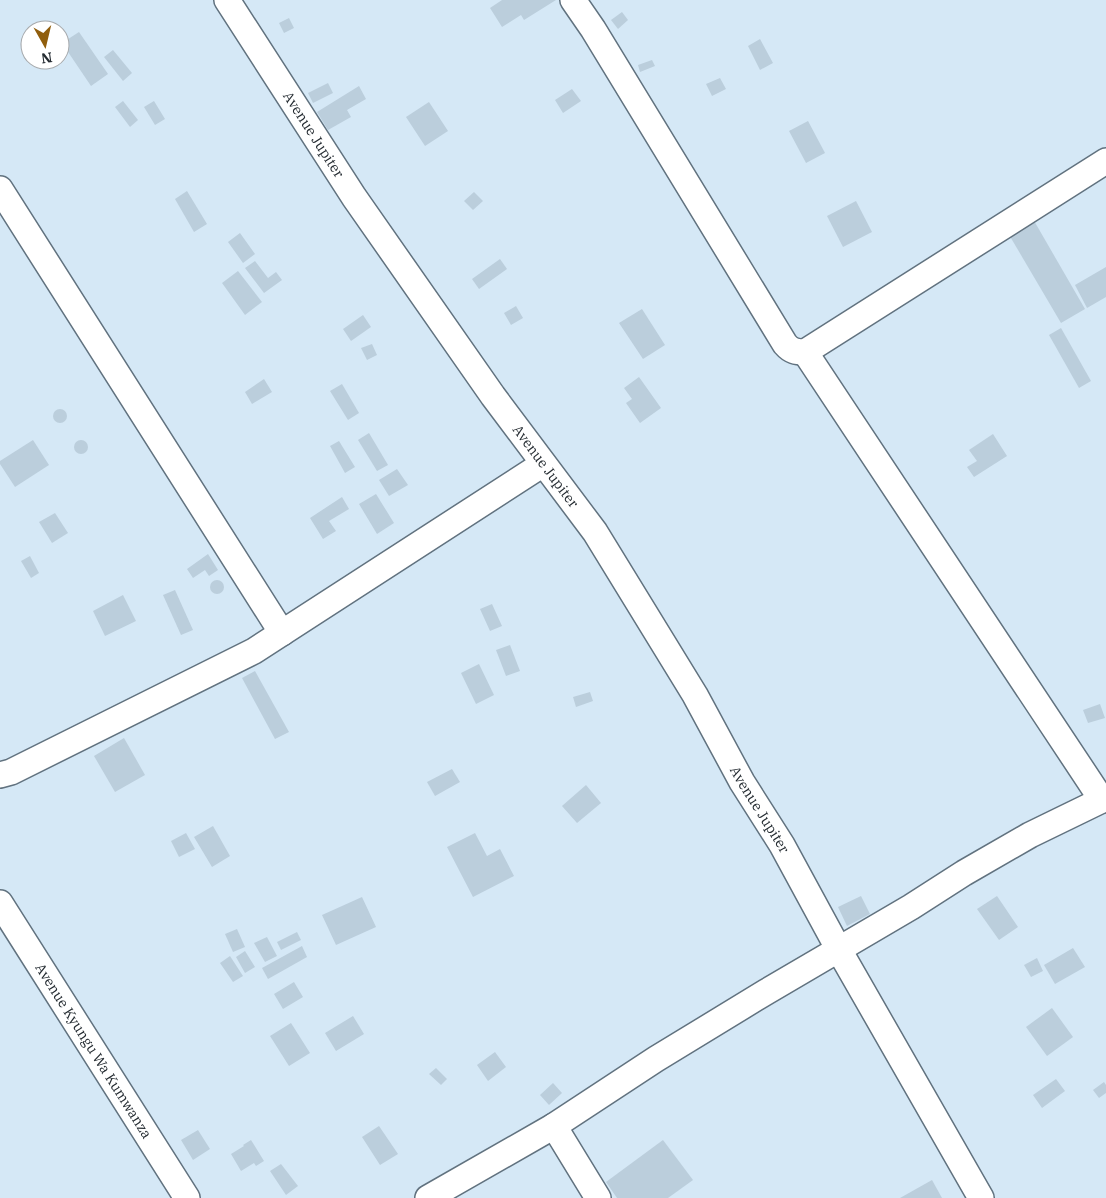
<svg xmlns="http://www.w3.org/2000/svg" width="1106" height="1198" font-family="'IBM Plex Serif',serif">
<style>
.building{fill:#bbcedc}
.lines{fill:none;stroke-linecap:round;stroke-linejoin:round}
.street-casing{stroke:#61727f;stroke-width:28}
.street{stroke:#fff;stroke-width:25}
.labels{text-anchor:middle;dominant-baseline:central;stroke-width:4.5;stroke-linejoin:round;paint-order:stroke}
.street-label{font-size:14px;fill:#242b31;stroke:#fff}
</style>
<rect width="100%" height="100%" fill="#d5e8f6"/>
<g class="building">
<polygon points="502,0 556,0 524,20 521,15 502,27 490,8"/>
<polygon points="622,12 628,20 618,29 611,20"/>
<polygon points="289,18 294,28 284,33 279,23"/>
<polygon points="79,32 108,74 91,86 62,43"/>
<polygon points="760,39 773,63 760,70 748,46"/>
<polygon points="113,50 132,73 123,81 104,57"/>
<polygon points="652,60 655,66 640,72 638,65"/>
<polygon points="720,78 726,89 712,96 706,84"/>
<polygon points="328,83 333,93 313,103 308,93"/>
<polygon points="359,86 366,99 347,110 351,117 328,130 317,112"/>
<polygon points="572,89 581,101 563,113 555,100"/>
<polygon points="123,101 138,120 130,127 115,107"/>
<polygon points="154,101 165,119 155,125 144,107"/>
<polygon points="429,102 448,131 425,146 406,117"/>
<polygon points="808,121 825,153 806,163 789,131"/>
<polygon points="187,191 207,224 194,232 175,199"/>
<polygon points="474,192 483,201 473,210 464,201"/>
<polygon points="856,201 872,232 843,247 827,216"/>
<polygon points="1033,219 1085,309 1061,323 1008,233"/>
<polygon points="240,233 255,254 243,263 228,242"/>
<polygon points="500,259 507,269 479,289 472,279"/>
<polygon points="255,261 268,278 276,272 282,280 264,293 245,268"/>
<polygon points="1106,267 1106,297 1087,308 1075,285"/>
<polygon points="238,271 262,302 245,315 222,283"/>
<polygon points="516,306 523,318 511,325 504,313"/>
<polygon points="642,309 665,345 643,359 619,323"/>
<polygon points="363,315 371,327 351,341 343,329"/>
<polygon points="1061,328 1091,381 1079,388 1049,335"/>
<polygon points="372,344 377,355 367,360 361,348"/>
<polygon points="639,377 661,408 640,423 626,403 632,399 624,388"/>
<polygon points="264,379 272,392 252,404 245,392"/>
<polygon points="342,384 359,413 348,420 330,391"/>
<circle cx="60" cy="416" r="7"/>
<polygon points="369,433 388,465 377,471 358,440"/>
<polygon points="993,434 1007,456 974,477 967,467 977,461 969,450"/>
<circle cx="81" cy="447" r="7"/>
<polygon points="33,440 49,465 15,487 0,464 0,461"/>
<polygon points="339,441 355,467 345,473 330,446"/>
<polygon points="397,469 408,485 389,496 379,480"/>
<polygon points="376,494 394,523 377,534 359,504"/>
<polygon points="342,497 349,509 329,521 336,531 323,539 310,518"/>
<polygon points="55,513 68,533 52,543 39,522"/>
<polygon points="208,554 218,570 209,576 205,570 193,578 187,569"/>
<polygon points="30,556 39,573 31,578 21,561"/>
<circle cx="217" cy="587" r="7"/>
<polygon points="175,590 193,630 181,635 163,595"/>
<polygon points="123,595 136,621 105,636 93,611"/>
<polygon points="492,604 502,626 490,631 480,609"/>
<polygon points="510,645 520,671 506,676 496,650"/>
<polygon points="479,664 494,695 476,704 461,673"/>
<polygon points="255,671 289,732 275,739 242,678"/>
<polygon points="590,692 593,701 576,707 573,697"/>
<polygon points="1100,704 1105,718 1088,723 1083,710"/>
<polygon points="124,738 145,775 115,792 94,756"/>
<polygon points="452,769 460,782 435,796 427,782"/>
<polygon points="586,785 601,803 577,823 562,806"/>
<polygon points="213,826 230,856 212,867 194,837"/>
<polygon points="186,833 195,849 179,857 171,841"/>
<polygon points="475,833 487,856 500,849 514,876 473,897 447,847"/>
<polygon points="861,896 870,914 847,926 838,907"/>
<polygon points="997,896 1018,927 999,940 977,909"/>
<polygon points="362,897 376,927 336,945 322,915"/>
<polygon points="237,929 245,947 233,952 225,934"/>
<polygon points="297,932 301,940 281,950 277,942"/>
<polygon points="267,937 277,956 265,962 254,943"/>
<polygon points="302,946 307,957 268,979 262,968"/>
<polygon points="1073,948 1085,967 1055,984 1044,965"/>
<polygon points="245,951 255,967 245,973 236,957"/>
<polygon points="230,956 243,976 233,982 220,963"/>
<polygon points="1037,958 1043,971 1031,977 1024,965"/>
<polygon points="294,982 303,997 283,1009 274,994"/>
<polygon points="1052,1008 1073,1037 1047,1056 1026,1027"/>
<polygon points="353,1016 364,1034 336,1051 325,1033"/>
<polygon points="291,1023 310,1053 289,1066 270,1036"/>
<polygon points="495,1052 506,1067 488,1081 477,1065"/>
<polygon points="436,1068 447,1079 441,1085 429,1074"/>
<polygon points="1056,1079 1065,1091 1042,1108 1033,1095"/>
<polygon points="1104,1082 1106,1085 1106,1093 1099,1098 1093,1090"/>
<polygon points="553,1083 562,1093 549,1105 540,1095"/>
<polygon points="379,1126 398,1154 380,1165 362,1137"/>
<polygon points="198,1130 210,1149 193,1160 181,1140"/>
<polygon points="251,1140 264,1161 256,1166 254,1163 241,1171 231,1154 244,1146 243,1145"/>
<polygon points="663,1140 693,1180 668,1198 617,1198 606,1182"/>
<polygon points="281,1164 298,1186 286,1195 270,1171"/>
<polygon points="932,1180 942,1198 900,1198"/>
</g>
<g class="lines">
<g class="street-casing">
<g id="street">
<path id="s1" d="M227 0 354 197 493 396 595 532 695 695 742 782 782 845 839 950 981 1198"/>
<path d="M573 0 593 29 785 344C791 351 796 352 805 352L1106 161"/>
<polyline points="0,189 282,633"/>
<polyline points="805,352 1102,800"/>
<polyline points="0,775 11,772 254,651 543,464"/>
<path id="s2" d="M0 903 187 1198"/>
<polyline points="554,1126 598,1198"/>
<polyline points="428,1198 554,1126 656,1059 766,992 911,907 964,873 1030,835 1106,798"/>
</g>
</g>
<use href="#street" class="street"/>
</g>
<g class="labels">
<g class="street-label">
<text stroke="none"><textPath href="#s1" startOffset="160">Avenue Jupiter</textPath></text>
<text stroke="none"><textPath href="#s1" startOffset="565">Avenue Jupiter</textPath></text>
<text stroke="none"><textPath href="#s1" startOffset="970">Avenue Jupiter</textPath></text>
<text stroke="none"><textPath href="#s2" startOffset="175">Avenue Kyungu Wa Kumwanza</textPath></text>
</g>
</g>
<g transform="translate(45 45) rotate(172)"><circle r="24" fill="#ffffff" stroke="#a7aaad"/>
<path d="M0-4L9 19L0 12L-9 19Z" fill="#905e0d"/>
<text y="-8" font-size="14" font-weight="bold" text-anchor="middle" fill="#242b31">N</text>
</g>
</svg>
